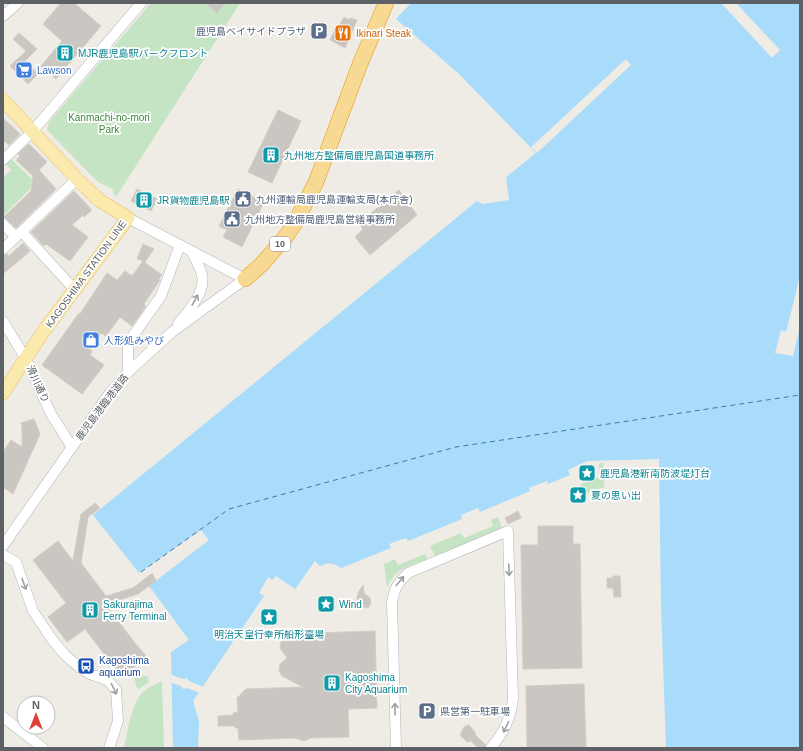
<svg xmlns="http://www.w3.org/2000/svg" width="803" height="751" font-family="Arial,'Noto Sans JP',sans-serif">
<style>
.green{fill:#c4e4c3}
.water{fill:#a9dbfa}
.pier{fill:#eeece5}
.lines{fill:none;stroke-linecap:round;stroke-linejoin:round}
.ferry{stroke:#4376a3;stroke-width:1;stroke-dasharray:5 4;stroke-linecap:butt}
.building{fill:#cac6c2;stroke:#d3cdc3}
.minor-casing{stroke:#b2b5b9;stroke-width:11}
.major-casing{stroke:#e9bd63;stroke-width:14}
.highway-casing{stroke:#e6970d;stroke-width:16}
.minor{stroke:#fff;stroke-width:10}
.major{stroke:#faeaae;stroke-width:13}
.highway{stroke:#f7d993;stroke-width:15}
.oneway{stroke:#9ea0a2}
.labels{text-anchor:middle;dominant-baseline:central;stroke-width:3.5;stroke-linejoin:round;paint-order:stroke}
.shield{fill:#fff;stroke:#8e9092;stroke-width:1}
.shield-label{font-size:9px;font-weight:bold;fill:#5d6064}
.service-label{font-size:10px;fill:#4e5e75;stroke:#fff;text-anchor:start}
.food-label{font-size:10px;fill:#c56008;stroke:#fff;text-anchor:start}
.culture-label{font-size:10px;fill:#0d838f;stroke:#fff;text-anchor:start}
.shop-label{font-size:10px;fill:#366cbe;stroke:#fff;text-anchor:start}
.park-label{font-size:10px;fill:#3b853b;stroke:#fff}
.street-label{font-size:10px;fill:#5d6064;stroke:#fff}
.transit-label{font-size:10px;fill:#164399;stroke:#fff;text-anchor:start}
</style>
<rect width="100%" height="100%" fill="#eeece5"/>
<g class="green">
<polygon points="151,3 240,3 116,197 114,194 113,189 98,182 47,130 49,122"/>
<polygon points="10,158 32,179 30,189 3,216 3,178 11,170 5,163"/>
<polygon points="599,463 604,463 604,487 584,494 581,484 599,477"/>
<polygon points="498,517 502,528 435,556 430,546 461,533 464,538 493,526 491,520"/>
<path d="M425 554 427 559C408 567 397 567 387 587L384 564 395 559 398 565Z"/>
<polygon points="136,673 148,677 149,682 139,689 137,688 133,674"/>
<path d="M162 681 164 748H124C128 731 131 704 143 692 149 687 155 684 162 681Z"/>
</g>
<path class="water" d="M411 3H800V748H666L661 604 659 459 587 461 568 470 570 475 548 484 547 481 529 488 530 491 480 512 478 508 461 515 462 519 408 541 406 538 389 544 391 548 341 568C334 563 328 562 320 566L315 561 295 589 276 576 272 580 268 577 259 593 264 596 193 701 199 721 198 748H173L171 652 189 640 149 586 209 540 201 530 139 573 93 515 477 201 483 204 509 200 506 177 536 153 459 74 396 19Z"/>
<g class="pier">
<polygon points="721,3 736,3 780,50 772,58"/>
<polygon points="626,59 631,65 537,153 531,147"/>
<polygon points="800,276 800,327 793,356 775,353 781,330 786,332"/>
<polygon points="169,674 184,679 187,678 189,681 204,687 200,693 187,688 183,689 181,686 169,682"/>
</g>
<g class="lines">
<polyline class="ferry" points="141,572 229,509 456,447 800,395"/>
</g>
<g class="building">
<polygon points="61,3 74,3 101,26 56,79 41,66 62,41 43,24"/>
<polygon points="205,3 225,3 217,13"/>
<polygon points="344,17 349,20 350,18 357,20 345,48 330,40 337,25 339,26"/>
<polygon points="19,33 37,49 25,61 38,74 28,84 10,66 26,51 13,39"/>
<polygon points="278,110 301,121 272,183 248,172"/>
<polygon points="3,118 20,134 9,145 3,140"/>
<polygon points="29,144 47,162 39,170 56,189 16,228 4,217 31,191 33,176 16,160 20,156 18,154"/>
<polygon points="137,189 157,199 151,211 131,201"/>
<polygon points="238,189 264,202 242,247 223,237 227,230 219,226"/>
<polygon points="399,190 417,215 370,255 355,237 363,229 359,223"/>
<polygon points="74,191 92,210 84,217 83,215 72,225 88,237 70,261 46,244 44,246 31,232"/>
<polygon points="23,243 30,251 3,274 3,255 7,254 9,256"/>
<polygon points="143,244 154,249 145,262 144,262 162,275 159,278 160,280 144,304 146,306 132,326 120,317 106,336 101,333 90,350 92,351 90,355 104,365 82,394 42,365 79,313 80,314 107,273 117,280 125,271 132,276 143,261 137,259"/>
<polygon points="34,419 40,434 13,494 3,487 3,452 11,440 22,447 22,426 21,423"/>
<polygon points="95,503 100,508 88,517 81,563 106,596 133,588 151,574 153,574 156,581 138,594 105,604 135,643 147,657 122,677 85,629 67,642 48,617 66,603 33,560 58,541 73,561 81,514"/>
<polygon points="518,511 521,518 508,524 505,518"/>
<polygon points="538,526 573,526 573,544 580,544 582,668 523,669 521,545 538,545"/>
<polygon points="613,576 620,576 621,597 614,597 613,588 607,588 607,578 613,578"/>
<polygon points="363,585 364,593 370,598 371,602 369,607 366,608 360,605 357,599 358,593"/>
<polygon points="375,631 377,708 348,709 349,737 311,738 304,741 295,738 239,740 238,728 235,728 235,726 218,726 218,716 233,715 233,713 238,712 237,698 246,689 303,687 282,676 279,671 280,664 287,658 280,648 281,642 286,637 286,634"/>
<polygon points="584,684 586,748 527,748 526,686"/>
<polygon points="469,725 475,732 476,736 486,745 485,748 478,748 471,741 467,742 460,735 464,727"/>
</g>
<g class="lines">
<g class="minor-casing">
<g id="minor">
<polyline points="3,16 18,3"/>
<polyline points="3,160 32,132 141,3"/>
<polyline points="3,224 16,237"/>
<polyline points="22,232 75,290"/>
<polyline points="3,249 77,179"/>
<polyline points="3,321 26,359 51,414 72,447"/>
<path d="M178 324C188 311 206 292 202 275 200 267 195 259 192 252"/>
<polyline points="128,372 128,346 130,340 161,296 180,245"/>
<polyline points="3,546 109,394 128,372 172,332 245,279 128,218"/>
<polyline points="3,555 16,562 33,611 51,638 65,655 80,668 90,674 107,680 111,684 116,690 118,721 109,748"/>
<polyline points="3,717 43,748"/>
<path d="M396 748 392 602C395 587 397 584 408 573L508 531 513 698C511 718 504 732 491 748"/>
</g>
</g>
<g class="major-casing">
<polyline id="major" points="3,100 77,179 99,200 128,218 43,332 3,393"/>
</g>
<g class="highway-casing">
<polyline id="highway" points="245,279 262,264 287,235 295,223 316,182 360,64 386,3"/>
</g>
<use href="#minor" class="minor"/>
<use href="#major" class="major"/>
<use href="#highway" class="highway"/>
</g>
<defs><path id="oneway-shaft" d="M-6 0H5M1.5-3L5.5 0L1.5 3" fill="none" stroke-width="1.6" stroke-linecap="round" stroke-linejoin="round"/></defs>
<g class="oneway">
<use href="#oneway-shaft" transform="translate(195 300) rotate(-61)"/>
<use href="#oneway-shaft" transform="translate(509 570) rotate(88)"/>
<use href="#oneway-shaft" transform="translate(400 581) rotate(-50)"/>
<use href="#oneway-shaft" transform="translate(24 584) rotate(71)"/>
<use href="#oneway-shaft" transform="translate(114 689) rotate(64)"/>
<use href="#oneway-shaft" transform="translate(395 709) rotate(-91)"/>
<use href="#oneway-shaft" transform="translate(506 727) rotate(116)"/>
</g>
<defs>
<g id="parking-square" transform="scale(0.9)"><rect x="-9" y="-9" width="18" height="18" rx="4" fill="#5c6f8a" stroke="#fff"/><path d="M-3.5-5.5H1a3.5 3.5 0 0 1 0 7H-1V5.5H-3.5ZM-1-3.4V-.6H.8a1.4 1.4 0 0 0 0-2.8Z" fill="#fff"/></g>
<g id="restaurant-square" transform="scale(0.9)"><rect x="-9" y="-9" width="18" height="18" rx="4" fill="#e8710a" stroke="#fff"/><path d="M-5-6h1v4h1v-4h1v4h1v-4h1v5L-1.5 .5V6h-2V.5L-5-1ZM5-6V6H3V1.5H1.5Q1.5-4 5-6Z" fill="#fff"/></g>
<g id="building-square" transform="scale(0.9)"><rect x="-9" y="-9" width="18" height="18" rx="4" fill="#0f9aa8" stroke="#fff"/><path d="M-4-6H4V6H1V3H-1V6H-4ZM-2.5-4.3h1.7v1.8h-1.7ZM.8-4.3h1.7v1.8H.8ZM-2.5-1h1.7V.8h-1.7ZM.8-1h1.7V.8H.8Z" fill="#fff"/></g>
<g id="supermarket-square" transform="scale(0.9)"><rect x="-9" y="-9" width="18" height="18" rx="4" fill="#3f7fe0" stroke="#fff"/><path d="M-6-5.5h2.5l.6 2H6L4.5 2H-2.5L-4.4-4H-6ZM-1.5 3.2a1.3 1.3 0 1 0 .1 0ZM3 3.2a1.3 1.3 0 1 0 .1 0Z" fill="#fff"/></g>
<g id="civic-square" transform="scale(0.9)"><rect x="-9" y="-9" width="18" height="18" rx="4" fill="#5c6f8a" stroke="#fff"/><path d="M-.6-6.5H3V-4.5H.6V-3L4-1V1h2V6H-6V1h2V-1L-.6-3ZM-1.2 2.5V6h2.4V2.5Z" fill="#fff"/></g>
<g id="shop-square" transform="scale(0.9)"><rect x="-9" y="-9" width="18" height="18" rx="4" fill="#3f7fe0" stroke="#fff"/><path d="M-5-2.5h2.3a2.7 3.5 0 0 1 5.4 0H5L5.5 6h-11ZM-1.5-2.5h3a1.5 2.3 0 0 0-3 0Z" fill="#fff"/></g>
<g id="sight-square" transform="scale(0.9)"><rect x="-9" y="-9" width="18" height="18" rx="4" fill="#0f9aa8" stroke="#fff"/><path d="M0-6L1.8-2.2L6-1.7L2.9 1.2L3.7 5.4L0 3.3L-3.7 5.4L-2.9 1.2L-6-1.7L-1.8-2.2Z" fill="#fff"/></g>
<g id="bus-square" transform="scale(0.9)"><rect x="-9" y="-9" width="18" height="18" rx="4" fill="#1a4fb4" stroke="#fff"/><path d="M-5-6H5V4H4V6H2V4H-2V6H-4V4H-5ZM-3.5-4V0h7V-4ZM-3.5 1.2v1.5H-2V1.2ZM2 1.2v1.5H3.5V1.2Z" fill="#fff"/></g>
</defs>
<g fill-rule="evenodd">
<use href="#parking-square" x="319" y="31"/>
<use href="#restaurant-square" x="343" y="33"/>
<use href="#building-square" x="65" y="53"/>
<use href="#supermarket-square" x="24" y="70"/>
<use href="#building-square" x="271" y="155"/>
<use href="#civic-square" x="243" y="199"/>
<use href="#building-square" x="144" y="200"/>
<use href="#civic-square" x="232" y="219"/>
<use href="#shop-square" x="91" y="340"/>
<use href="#sight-square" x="587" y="473"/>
<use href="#sight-square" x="578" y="495"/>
<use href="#sight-square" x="326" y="604"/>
<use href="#building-square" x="90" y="610"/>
<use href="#sight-square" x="269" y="617"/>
<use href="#bus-square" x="86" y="666"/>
<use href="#building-square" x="332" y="683"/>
<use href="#parking-square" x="427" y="711"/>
</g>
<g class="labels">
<rect class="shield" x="270" y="237" width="20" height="14" rx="3"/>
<g class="shield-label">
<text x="280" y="244">10</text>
</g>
<g class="service-label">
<text x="306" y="31" text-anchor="end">鹿児島ベイサイドプラザ</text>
<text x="256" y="199">九州運輸局鹿児島運輸支局(本庁舎)</text>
<text x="245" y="219">九州地方整備局鹿児島営繕事務所</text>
<text x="440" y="711">県営第一駐車場</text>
</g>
<g class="food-label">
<text x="356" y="33">Ikinari Steak</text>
</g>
<g class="culture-label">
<text x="78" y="53">MJR鹿児島駅パークフロント</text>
<text x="284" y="155">九州地方整備局鹿児島国道事務所</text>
<text x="157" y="200">JR貨物鹿児島駅</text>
<text x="600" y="473">鹿児島港新南防波堤灯台</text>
<text x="591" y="495">夏の思い出</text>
<text x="103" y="604">Sakurajima<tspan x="103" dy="12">Ferry Terminal</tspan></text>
<text x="339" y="604">Wind</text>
<text x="269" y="634" text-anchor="middle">明治天皇行幸所船形臺場</text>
<text x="345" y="677">Kagoshima<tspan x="345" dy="12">City Aquarium</tspan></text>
</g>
<g class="shop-label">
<text x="37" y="70">Lawson</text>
<text x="104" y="340">人形処みやび</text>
</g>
<g class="park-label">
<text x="109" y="117">Kanmachi-no-mori<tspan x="109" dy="12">Park</tspan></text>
</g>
<g class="street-label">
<text transform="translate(86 274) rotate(-54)">KAGOSHIMA STATION LINE</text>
<text transform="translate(38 384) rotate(65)">滑川通り</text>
<text transform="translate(102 407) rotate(-53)">鹿児島港臨港道路</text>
</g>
<g class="transit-label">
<text x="99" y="660">Kagoshima<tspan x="99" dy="12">aquarium</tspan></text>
</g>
</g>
<rect width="803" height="751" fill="none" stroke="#5d6064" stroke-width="8"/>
<g transform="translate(36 715)"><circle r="19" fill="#ffffff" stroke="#bebfc1"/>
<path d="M0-3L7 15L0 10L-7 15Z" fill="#df3f3a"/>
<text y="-6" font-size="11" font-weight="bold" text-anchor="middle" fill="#5d6064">N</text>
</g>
</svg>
